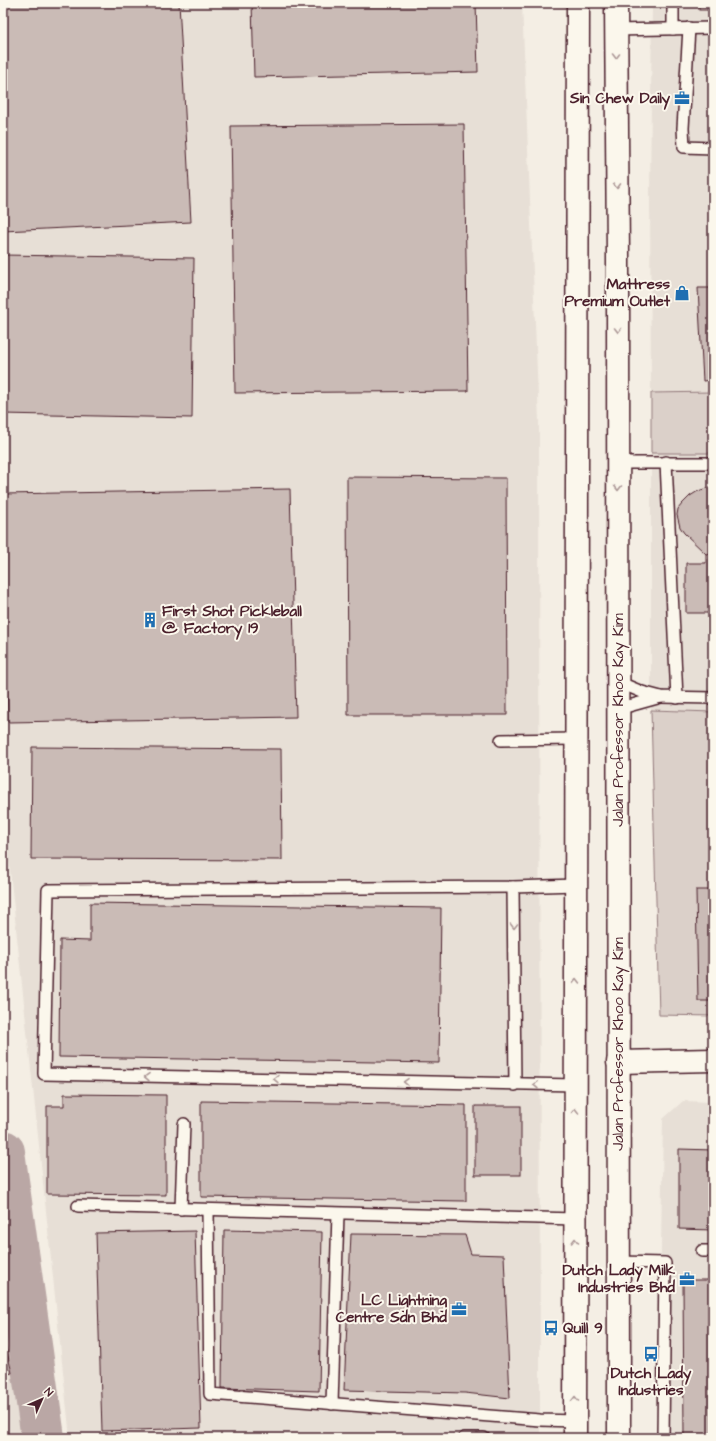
<svg xmlns="http://www.w3.org/2000/svg" width="716" height="1441" font-family="'Architects Daughter',sans-serif">
<style>
.built{fill:#e7dfd6}
.green{fill:#dbd0c9;stroke:#92787a}
.lines{fill:none;stroke-linecap:round;stroke-linejoin:round}
.river{stroke:#baa7a5;stroke-width:44}
.building{fill:#cabbb6;stroke:#4a1f2b}
.lane-casing{stroke:#4a1f2b;stroke-width:14}
.street-casing{stroke:#4a1f2b;stroke-width:25}
.primary-casing{stroke:#4a1f2b;stroke-width:25}
.lane{stroke:#fbf7ec;stroke-width:11}
.street{stroke:#fbf7ec;stroke-width:22}
.primary{stroke:#fbf7ec;stroke-width:22}
.oneway{stroke:#ab9695}
.labels{text-anchor:middle;dominant-baseline:central;stroke-width:4;stroke-linejoin:round;paint-order:stroke}
.poi-label{font-size:15px;font-weight:bold;fill:#4a1f2b;stroke:#fbf7ec;text-anchor:end}
.street-label{font-size:15px;fill:#4a1f2b;stroke:#fbf7ec}
</style>
<rect width="100%" height="100%" fill="#f4eee4"/>
<filter id="ink" filterUnits="userSpaceOnUse"><feTurbulence type="fractalNoise" baseFrequency=".025" numOctaves="2"/><feDisplacementMap in="SourceGraphic" scale="8" xChannelSelector="R" yChannelSelector="G"/><feConvolveMatrix kernelMatrix="1 2 1 2 8 2 1 2 1" color-interpolation-filters="sRGB"/></filter>
<g filter="url(#ink)">
<g class="built">
<polygon points="3,3 522,3 539,421 540,1438 70,1438 3,805"/>
<polygon points="652,3 713,3 713,392 651,393 650,194"/>
<polygon points="651,453 713,453 713,712 651,710"/>
<polygon points="683,1101 713,1102 713,1438 658,1438 663,1119"/>
<polygon points="3,1249 27,1438 3,1438"/>
</g>
<g class="green">
<polygon points="713,392 713,453 651,453 651,393"/>
<polygon points="651,710 713,712 713,1016 659,1015"/>
</g>
<g class="lines">
<polyline class="river" points="3,1152 43,1438"/>
</g>
<g class="building">
<polygon points="3,3 179,3 191,222 3,231"/>
<polygon points="252,3 476,3 478,72 254,77"/>
<rect x="699" y="3" width="14" height="7"/>
<polygon points="464,124 468,391 235,393 231,126"/>
<polygon points="3,255 194,258 192,418 3,414"/>
<polygon points="698,288 713,288 713,380 703,381"/>
<polygon points="347,477 506,478 507,715 348,715"/>
<polygon points="713,486 713,554 706,554 684,533 680,527 677,515 678,509 682,504 690,496 698,491"/>
<polygon points="290,489 296,717 8,722 3,494"/>
<polygon points="706,554 713,554 713,613 686,613 686,563 706,563"/>
<polygon points="32,747 281,749 282,860 31,859"/>
<polygon points="696,890 713,890 713,1001 698,1001"/>
<polygon points="90,903 441,908 439,1063 59,1057 60,940 90,941"/>
<polygon points="64,1094 166,1095 166,1195 47,1194 47,1106 64,1106"/>
<polygon points="201,1101 466,1105 466,1201 201,1197"/>
<rect x="475" y="1106" width="46" height="69"/>
<polygon points="679,1149 713,1150 713,1230 679,1229"/>
<polygon points="224,1230 322,1232 319,1391 222,1388"/>
<polygon points="195,1231 201,1428 102,1431 96,1233"/>
<polygon points="351,1234 465,1235 471,1254 504,1255 510,1398 465,1393 344,1390"/>
<polygon points="683,1280 713,1280 713,1438 684,1438"/>
<polygon points="3,1334 12,1373 3,1375"/>
</g>
<g class="lines">
<g class="lane-casing">
<g id="lane">
<polyline points="689,28 683,128 684,147 713,148"/>
<polyline points="673,29 673,3"/>
<polyline points="615,30 713,28"/>
<polyline points="666,462 677,698"/>
<polyline points="618,463 713,463"/>
<polyline points="618,682 642,692 661,697 713,698"/>
<polyline points="618,709 661,697"/>
<polyline points="501,740 576,739"/>
<polyline points="513,887 515,1085"/>
<polyline points="575,1085 44,1074 48,890 513,887 576,885"/>
<polyline points="78,1206 575,1219"/>
<polyline points="181,1209 184,1124"/>
<polyline points="208,1210 210,1394 540,1420 575,1421"/>
<polyline points="702,1251 713,1251"/>
<polyline points="618,1262 665,1263 663,1438"/>
<polyline points="332,1404 338,1214"/>
<polyline points="464,1438 484,1438"/>
</g>
</g>
<g class="street-casing">
<polyline id="street" points="618,1062 713,1060"/>
</g>
<g class="primary-casing">
<g id="primary">
<polyline points="616,3 618,257 619,1438"/>
<polyline points="575,1438 578,3"/>
</g>
</g>
<use href="#lane" class="lane"/>
<use href="#street" class="street"/>
<use href="#primary" class="primary"/>
</g>
<defs><path id="oneway-chevron" d="M-2-3.5L2.5 0L-2 3.5" fill="none" stroke-width="1.6" stroke-linecap="round" stroke-linejoin="round"/></defs>
<g class="oneway">
<use href="#oneway-chevron" transform="translate(616 56) rotate(90)"/>
<use href="#oneway-chevron" transform="translate(617 186) rotate(89)"/>
<use href="#oneway-chevron" transform="translate(618 330) rotate(90)"/>
<use href="#oneway-chevron" transform="translate(618 488) rotate(90)"/>
<use href="#oneway-chevron" transform="translate(514 926) rotate(90)"/>
<use href="#oneway-chevron" transform="translate(576 981) rotate(-90)"/>
<use href="#oneway-chevron" transform="translate(147 1077) rotate(-179)"/>
<use href="#oneway-chevron" transform="translate(276 1079) rotate(-179)"/>
<use href="#oneway-chevron" transform="translate(406 1082) rotate(-179)"/>
<use href="#oneway-chevron" transform="translate(536 1085) rotate(-179)"/>
<use href="#oneway-chevron" transform="translate(575 1111) rotate(-90)"/>
<use href="#oneway-chevron" transform="translate(575 1241) rotate(-90)"/>
<use href="#oneway-chevron" transform="translate(575 1399) rotate(-90)"/>
</g>
</g>
<defs>
<g id="office-bare" transform="scale(1.2)"><path d="M-6-3h4V-5.5h4V-3h4V5H-6ZM-1-4.5V-3h2v-1.5ZM-6 0V1H6V0Z" fill="#1f6fb2" stroke="#fbf7ec" stroke-width="2.5" paint-order="stroke"/></g>
<g id="shop-bare" transform="scale(1.2)"><path d="M-5-2.5h2.3a2.7 3.5 0 0 1 5.4 0H5L5.5 6h-11ZM-1.5-2.5h3a1.5 2.3 0 0 0-3 0Z" fill="#1f6fb2" stroke="#fbf7ec" stroke-width="2.5" paint-order="stroke"/></g>
<g id="building-bare" transform="scale(1.2)"><path d="M-4-6H4V6H1V3H-1V6H-4ZM-2.5-4.3h1.7v1.8h-1.7ZM.8-4.3h1.7v1.8H.8ZM-2.5-1h1.7V.8h-1.7ZM.8-1h1.7V.8H.8Z" fill="#1f6fb2" stroke="#fbf7ec" stroke-width="2.5" paint-order="stroke"/></g>
<g id="bus-bare" transform="scale(1.2)"><path d="M-5-6H5V4H4V6H2V4H-2V6H-4V4H-5ZM-3.5-4V0h7V-4ZM-3.5 1.2v1.5H-2V1.2ZM2 1.2v1.5H3.5V1.2Z" fill="#1f6fb2" stroke="#fbf7ec" stroke-width="2.5" paint-order="stroke"/></g>
</defs>
<g fill-rule="evenodd">
<use href="#office-bare" x="682" y="98"/>
<use href="#shop-bare" x="682" y="293"/>
<use href="#building-bare" x="150" y="620"/>
<use href="#office-bare" x="687" y="1279"/>
<use href="#office-bare" x="459" y="1309"/>
<use href="#bus-bare" x="551" y="1328"/>
<use href="#bus-bare" x="651" y="1354"/>
</g>
<g class="labels">
<g class="poi-label">
<text x="670" y="98">Sin Chew Daily</text>
<text x="670" y="284">Mattress<tspan x="670" dy="17">Premium Outlet</tspan></text>
<text x="162" y="611" text-anchor="start">First Shot Pickleball<tspan x="162" dy="17">@ Factory 19</tspan></text>
<text x="675" y="1270">Dutch Lady Milk<tspan x="675" dy="17">Industries Bhd</tspan></text>
<text x="447" y="1300">LC Lightning<tspan x="447" dy="17">Centre Sdn Bhd</tspan></text>
<text x="563" y="1328" text-anchor="start">Quill 9</text>
<text x="651" y="1373" text-anchor="middle">Dutch Lady<tspan x="651" dy="17">Industries</tspan></text>
</g>
<g class="street-label">
<text transform="translate(618 720) rotate(-90)">Jalan Professor Khoo Kay Kim</text>
<text transform="translate(618 1044) rotate(-90)">Jalan Professor Khoo Kay Kim</text>
</g>
</g>
<rect width="716" height="1441" fill="none" stroke="#fbf7ec" stroke-width="16"/>
<rect x="8" y="8" width="700" height="1425" fill="none" stroke="#4a1f2b" stroke-width="1.5" filter="url(#ink)"/>
<g transform="translate(42 1399) rotate(45)" stroke="#fbf7ec" stroke-width="3" paint-order="stroke">
<path d="M0-3L7 15L0 10L-7 15Z" fill="#4a1f2b"/>
<text y="-6" font-size="11" font-weight="bold" text-anchor="middle" fill="#4a1f2b">N</text>
</g>
</svg>
